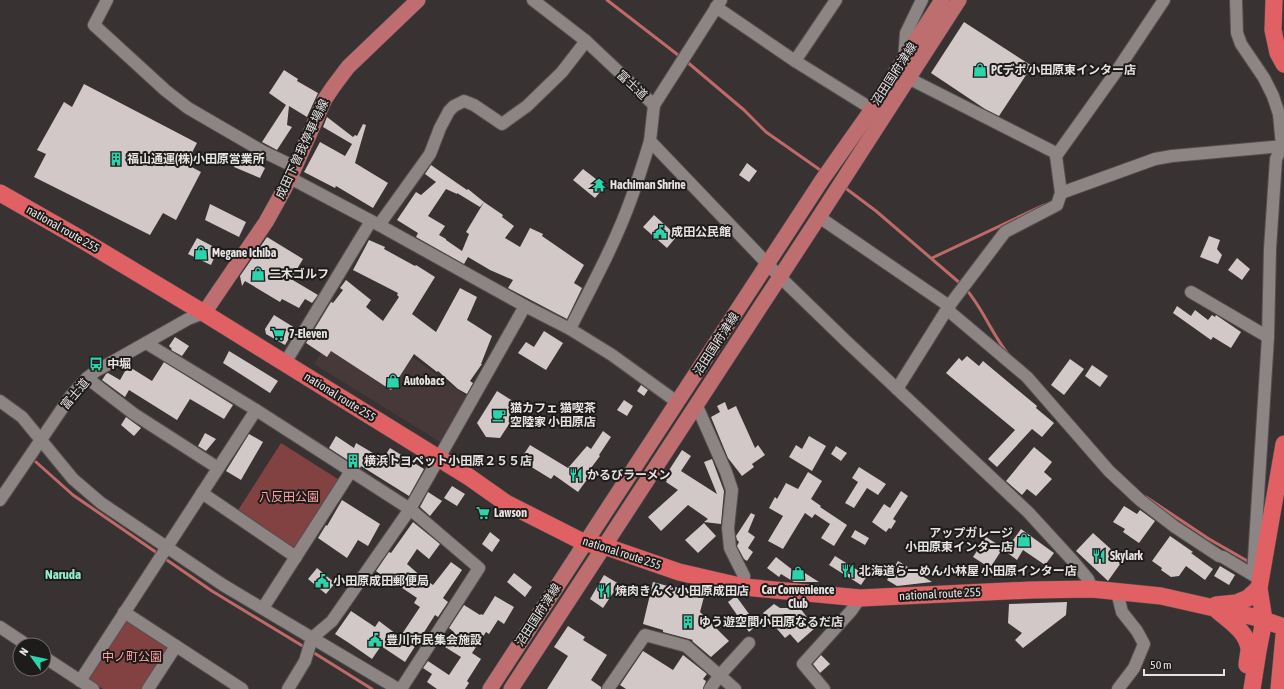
<svg xmlns="http://www.w3.org/2000/svg" width="1284" height="689" font-family="'Asap Condensed','Noto Sans JP',sans-serif">
<style>
.built{fill:#473939}
.green{fill:#824241}
.lines{fill:none;stroke-linecap:round;stroke-linejoin:round}
.stream{stroke:#bd6a69;stroke-width:3}
.building{fill:#d1c8c7}
.minor-casing{stroke:#544e4e;stroke-width:14}
.major-casing{stroke:#544e4e;stroke-width:16}
.highway-casing{stroke:#544e4e;stroke-width:18}
.minor{stroke:#8d8484;stroke-width:12}
.major{stroke:#bf6e70;stroke-width:15}
.highway{stroke:#e06063;stroke-width:17}
.labels{text-anchor:middle;dominant-baseline:central;stroke-width:4;stroke-linejoin:round;paint-order:stroke}
.poi-label{font-size:12px;font-weight:bold;fill:#e8e3e3;stroke:#1e1b1b;text-anchor:start}
.street-label{font-size:12px;fill:#e8e3e3;stroke:#1e1b1b}
.park-label{font-size:12px;fill:#fda29f;stroke:#1e1b1b}
.neighbourhood-label{font-size:13px;font-weight:bold;fill:#90efd0;stroke:#1e1b1b}
</style>
<rect width="100%" height="100%" fill="#393232"/>
<polygon class="built" points="330,298 469,398 442,443 314,364 327,343 309,331"/>
<g class="green">
<polygon points="281,443 341,481 297,551 237,512"/>
<polygon points="128,620 166,647 168,651 142,689 103,689 89,680 89,676 124,622"/>
</g>
<g class="lines">
<g class="stream">
<polyline points="607,0 682,58"/>
<polyline points="686,61 744,110 766,132 823,172"/>
<polyline points="844,187 876,211 961,284"/>
<polyline points="932,258 1044,205"/>
<path d="M965 288C983 308 992 335 1009 355"/>
<polyline points="36,462 73,495 160,555"/>
<polyline points="1146,497 1209,539 1251,563"/>
<polyline points="164,558 212,591 306,648"/>
<polyline points="311,651 372,689"/>
</g>
</g>
<g class="building">
<polygon points="964,22 1032,66 999,116 985,109 931,73"/>
<polygon points="284,70 298,79 297,81 318,93 307,117 289,106 287,125 292,127 277,150 262,142 286,105 269,93"/>
<polygon points="84,84 197,143 186,164 201,172 176,220 163,213 150,235 34,177 46,154 37,150 64,102 72,107"/>
<polygon points="327,117 353,137 355,135 357,136 363,124 366,125 355,163 388,183 373,208 336,186 335,188 304,172 320,142 345,156 352,144 323,127"/>
<polygon points="239,153 265,168 260,178 234,167"/>
<polygon points="747,163 757,171 749,182 739,175"/>
<polygon points="431,165 467,190 468,189 484,202 480,207 457,193 457,194 446,189 428,216 445,226 439,235 446,239 446,240 462,251 469,234 466,232 484,202 503,215 502,217 514,226 505,238 520,247 530,228 543,234 542,236 584,265 574,283 582,288 567,319 508,288 513,280 490,270 468,257 464,264 416,237 418,233 397,220 416,192 421,195 436,182 425,174"/>
<polygon points="583,169 605,186 595,198 573,180"/>
<polygon points="210,204 246,222 239,237 205,220"/>
<polygon points="654,215 677,236 667,248 643,227"/>
<polygon points="1209,236 1220,240 1217,249 1222,255 1218,264 1200,257"/>
<polygon points="267,237 303,259 291,279 318,295 312,303 305,299 299,308 282,299 280,302 245,281 242,286 240,276"/>
<polygon points="197,238 218,249 211,265 188,254"/>
<polygon points="369,240 385,247 384,249 415,266 416,265 435,277 412,314 436,332 460,288 477,297 467,320 492,336 481,364 482,364 470,381 473,383 467,394 458,389 438,371 437,372 414,354 391,390 331,351 327,357 306,343 331,302 333,303 343,290 340,288 346,280 371,300 366,307 383,321 399,297 397,295 398,293 353,270"/>
<polygon points="1237,258 1250,269 1242,280 1228,270"/>
<polygon points="1177,306 1191,316 1195,310 1208,320 1212,315 1215,317 1216,315 1241,332 1231,348 1213,337 1211,340 1173,313"/>
<polygon points="274,315 295,328 285,345 266,334 265,329"/>
<polygon points="544,331 563,343 546,370 518,353 526,342 534,347"/>
<polygon points="175,337 189,346 182,356 171,350 172,349 169,346"/>
<polygon points="229,351 278,381 270,393 223,363"/>
<polygon points="967,356 979,366 983,361 1037,406 1036,408 1054,423 1042,437 1032,429 997,467 988,459 1015,430 946,373 959,358 962,361"/>
<polygon points="1070,359 1084,369 1064,395 1051,385"/>
<polygon points="164,362 233,405 224,419 190,399 177,420 129,390 125,397 102,380 106,374 108,373 120,380 128,366 152,381"/>
<polygon points="1092,365 1108,376 1100,387 1085,376"/>
<polygon points="641,385 648,390 644,396 637,391"/>
<polygon points="497,391 521,406 500,438 486,437 477,423"/>
<polygon points="624,400 633,406 627,416 617,410"/>
<polygon points="725,402 728,410 736,406 755,448 758,445 765,455 752,464 754,467 742,476 728,458 711,417 720,412 717,406"/>
<polygon points="126,417 141,428 134,436 121,425"/>
<polygon points="603,431 611,437 599,455 600,456 588,472 591,474 578,492 554,475 551,479 520,460 530,445 568,468 587,446 591,449"/>
<polygon points="205,433 216,439 206,451 198,446"/>
<polygon points="249,434 263,442 241,480 226,471"/>
<polygon points="336,436 354,448 356,443 383,459 390,448 424,469 409,496 361,466 360,468 329,448"/>
<polygon points="809,436 826,446 812,471 789,457 796,445 802,449"/>
<polygon points="836,446 847,453 841,461 831,454"/>
<polygon points="1034,447 1052,462 1044,472 1052,479 1036,496 1027,489 1022,495 1006,481"/>
<polygon points="682,450 691,456 681,471 717,494 704,462 712,459 724,491 721,524 704,522 708,519 688,505 661,531 648,517 678,490 666,482 667,480 664,478"/>
<polygon points="859,467 886,484 878,495 867,488 854,508 845,503 858,482 852,478"/>
<polygon points="808,472 822,481 811,499 821,506 820,507 847,525 834,546 821,538 830,524 815,514 812,518 805,513 783,549 768,541 783,516 769,508 775,497 777,499 786,483 798,489"/>
<polygon points="452,486 465,494 457,506 444,498"/>
<polygon points="901,491 908,496 893,519 896,521 891,529 889,528 886,532 872,522 884,504 890,508"/>
<polygon points="428,492 442,501 430,516 420,507"/>
<polygon points="342,500 380,524 368,546 358,540 347,558 318,538 326,525 327,526"/>
<polygon points="1124,506 1137,514 1140,510 1155,521 1139,543 1123,532 1125,529 1113,522"/>
<polygon points="751,513 755,515 748,532 755,537 748,548 753,552 747,561 744,559 737,546 739,542 737,540 736,536"/>
<polygon points="413,522 440,544 429,559 417,549 407,564 423,578 433,585 451,562 462,570 443,598 448,602 438,617 435,615 405,662 381,646 372,659 349,643 335,634 351,611 375,627 379,621 400,637 420,607 414,603 417,598 386,577 385,579 376,571 389,552 391,553"/>
<polygon points="704,523 716,536 698,553 685,540"/>
<polygon points="1021,529 1054,553 1045,565 1023,550 1017,560 1005,551"/>
<polygon points="855,530 869,538 865,545 851,537"/>
<polygon points="490,532 500,540 492,552 482,544"/>
<polygon points="1093,533 1123,560 1108,581 1076,551"/>
<polygon points="1170,536 1193,552 1191,553 1213,569 1205,580 1186,566 1179,576 1171,577 1161,570 1162,568 1152,561"/>
<polygon points="986,537 1003,548 990,568 973,557"/>
<polygon points="835,556 867,576 861,585 829,565"/>
<polygon points="776,557 794,571 797,568 819,582 794,582 781,574 779,577 767,568"/>
<polygon points="898,561 932,582 897,586 887,580"/>
<polygon points="1220,566 1235,575 1229,585 1214,576"/>
<polygon points="317,568 335,583 326,594 308,579"/>
<polygon points="514,573 532,587 525,597 507,582"/>
<polygon points="604,575 619,584 603,608 590,599"/>
<polygon points="653,582 675,588 676,587 705,593 700,612 729,641 711,657 692,641 693,640 663,632 663,630 643,624"/>
<polygon points="495,596 514,607 504,624 498,620 489,634 486,632 472,653 481,659 467,681 469,683 465,689 437,689 427,682 432,674 423,668 428,661 449,675 461,657 445,647 454,632 449,628 464,605 480,615 481,614 483,615"/>
<polygon points="736,596 757,625 749,632 728,602"/>
<polygon points="1067,602 1066,615 1023,648 1015,640 1022,633 1008,623 1009,604"/>
<polygon points="774,604 780,608 800,608 815,628 798,643 790,634 785,638 763,613"/>
<polygon points="568,626 585,637 583,640 607,655 591,680 601,687 601,689 547,689 568,656 554,647"/>
<polygon points="643,651 673,670 683,655 707,674 703,679 706,681 703,689 626,689 620,685"/>
<polygon points="821,655 830,664 820,673 813,664"/>
</g>
<g class="lines">
<g class="minor-casing">
<g id="minor">
<polyline points="107,0 94,25 165,90 188,108 262,151 295,167"/>
<polyline points="533,0 586,41 654,105 721,0"/>
<polyline points="716,7 795,61 872,109"/>
<polyline points="904,59 906,33 922,0"/>
<polyline points="795,61 836,0"/>
<polyline points="908,78 1054,152 1056,156"/>
<polyline points="654,105 650,141 780,277 846,341 1028,512 1073,561 1088,579 1092,589"/>
<polyline points="1061,193 1155,159 1172,156 1284,146"/>
<polyline points="819,217 949,306 950,312 1027,377 1109,471 1140,500 1175,527 1219,556 1223,557 1253,575 1268,337 1270,249 1276,159 1282,146 1279,114 1273,96 1264,78 1241,44 1237,33 1236,0"/>
<polyline points="379,225 430,154 440,128 449,111 454,106 464,101 474,105 502,124 527,106 562,72 586,41"/>
<polyline points="1191,292 1268,337"/>
<polyline points="525,306 570,329 612,355 677,402"/>
<path d="M570 329C591 287 615 244 631 199 638 180 644 161 650 141"/>
<polyline points="146,343 256,410 410,509 479,568 401,689"/>
<polyline points="285,363 371,221"/>
<polyline points="87,378 134,414 218,468"/>
<polyline points="897,389 949,306 1005,232 1057,205 1061,193 1056,156 1116,72 1164,0"/>
<polyline points="0,401 22,417 73,479 101,503 223,585 398,689"/>
<polyline points="696,404 726,472 732,490 728,528 730,548 744,576 744,587"/>
<polyline points="202,493 296,557"/>
<polyline points="0,500 70,397 87,378 96,371 188,319 204,313"/>
<polyline points="1117,592 1122,612 1137,631 1144,644 1134,668 1118,689"/>
<polyline points="263,608 351,471"/>
<polyline points="124,612 242,689"/>
<polyline points="0,627 27,645"/>
<polyline points="44,657 93,689"/>
<polyline points="80,681 256,410"/>
<polyline points="148,689 176,646"/>
<polyline points="288,689 305,661 312,638 332,621 410,509 525,306 379,225 290,178"/>
<polyline points="608,689 645,635 686,646 735,689"/>
<polyline points="710,689 720,675 749,643"/>
<polyline points="824,689 803,664 851,611 860,598"/>
</g>
</g>
<g class="major-casing">
<g id="major">
<polyline points="204,313 266,222 281,195 290,178 325,99 333,87 348,67 418,0"/>
<polyline points="490,689 822,180 872,109 942,0"/>
<polyline points="511,689 819,217 959,0"/>
</g>
</g>
<g class="highway-casing">
<g id="highway">
<polyline points="1274,0 1273,30 1278,53 1284,64"/>
<polyline points="0,193 79,238 204,313 469,477 506,503 585,543 604,546 679,572 744,587 860,598 1031,590 1092,589 1161,596 1254,617 1284,627"/>
<polyline points="1216,605 1236,603 1248,598 1259,588"/>
<path d="M1217 610C1229 621 1247 631 1249 649 1249 654 1247 660 1247 665"/>
<polyline points="1252,689 1258,651 1264,620 1259,588 1284,444"/>
<polyline points="1279,689 1284,635"/>
</g>
</g>
<use href="#minor" class="minor"/>
<use href="#major" class="major"/>
<use href="#highway" class="highway"/>
</g>
<defs>
<g id="shop-bare" transform="scale(1.08)"><path d="M-5-2.5h2.3a2.7 3.5 0 0 1 5.4 0H5L5.5 6h-11ZM-1.5-2.5h3a1.5 2.3 0 0 0-3 0Z" fill="#2bd5ac" stroke="#1e1b1b" stroke-width="2.5" paint-order="stroke"/></g>
<g id="building-bare" transform="scale(1.08)"><path d="M-4-6H4V6H1V3H-1V6H-4ZM-2.5-4.3h1.7v1.8h-1.7ZM.8-4.3h1.7v1.8H.8ZM-2.5-1h1.7V.8h-1.7ZM.8-1h1.7V.8H.8Z" fill="#2bd5ac" stroke="#1e1b1b" stroke-width="2.5" paint-order="stroke"/></g>
<g id="temple-bare" transform="scale(1.08)"><path d="M0-6L5-2H3V0L6.5 2.5H4V6H1.5V3h-3V6H-4V2.5H-6.5L-3 0V-2H-5Z" fill="#2bd5ac" stroke="#1e1b1b" stroke-width="2.5" paint-order="stroke"/></g>
<g id="civic-bare" transform="scale(1.08)"><path d="M-.6-6.5H3V-4.5H.6V-3L4-1V1h2V6H-6V1h2V-1L-.6-3ZM-1.2 2.5V6h2.4V2.5Z" fill="#2bd5ac" stroke="#1e1b1b" stroke-width="2.5" paint-order="stroke"/></g>
<g id="supermarket-bare" transform="scale(1.08)"><path d="M-6-5.5h2.5l.6 2H6L4.5 2H-2.5L-4.4-4H-6ZM-1.5 3.2a1.3 1.3 0 1 0 .1 0ZM3 3.2a1.3 1.3 0 1 0 .1 0Z" fill="#2bd5ac" stroke="#1e1b1b" stroke-width="2.5" paint-order="stroke"/></g>
<g id="bus-bare" transform="scale(1.08)"><path d="M-5-6H5V4H4V6H2V4H-2V6H-4V4H-5ZM-3.5-4V0h7V-4ZM-3.5 1.2v1.5H-2V1.2ZM2 1.2v1.5H3.5V1.2Z" fill="#2bd5ac" stroke="#1e1b1b" stroke-width="2.5" paint-order="stroke"/></g>
<g id="cafe-bare" transform="scale(1.08)"><path d="M-5.5-4.5H6V0H3Q3 3.5 0 3.5H-2.5Q-5.5 3.5-5.5 0ZM3-3.2v2h1.7v-2ZM-6 4.5H4V6H-6Z" fill="#2bd5ac" stroke="#1e1b1b" stroke-width="2.5" paint-order="stroke"/></g>
<g id="restaurant-bare" transform="scale(1.08)"><path d="M-5-6h1v4h1v-4h1v4h1v-4h1v5L-1.5 .5V6h-2V.5L-5-1ZM5-6V6H3V1.5H1.5Q1.5-4 5-6Z" fill="#2bd5ac" stroke="#1e1b1b" stroke-width="2.5" paint-order="stroke"/></g>
</defs>
<g fill-rule="evenodd">
<use href="#shop-bare" x="980" y="70"/>
<use href="#building-bare" x="116" y="159"/>
<use href="#temple-bare" x="599" y="185"/>
<use href="#civic-bare" x="660" y="232"/>
<use href="#shop-bare" x="201" y="253"/>
<use href="#shop-bare" x="258" y="274"/>
<use href="#supermarket-bare" x="278" y="334"/>
<use href="#bus-bare" x="96" y="364"/>
<use href="#shop-bare" x="393" y="381"/>
<use href="#cafe-bare" x="499" y="415"/>
<use href="#building-bare" x="353" y="461"/>
<use href="#restaurant-bare" x="576" y="475"/>
<use href="#supermarket-bare" x="483" y="513"/>
<use href="#shop-bare" x="1024" y="540"/>
<use href="#restaurant-bare" x="1099" y="556"/>
<use href="#restaurant-bare" x="848" y="571"/>
<use href="#shop-bare" x="798" y="573"/>
<use href="#civic-bare" x="322" y="581"/>
<use href="#restaurant-bare" x="604" y="591"/>
<use href="#building-bare" x="688" y="622"/>
<use href="#civic-bare" x="375" y="640"/>
</g>
<g class="labels">
<g class="poi-label">
<text x="991" y="70">PCデポ 小田原東インター店</text>
<text x="127" y="159">福山通運(株)小田原営業所</text>
<text x="610" y="185">Hachiman Shrine</text>
<text x="671" y="232">成田公民館</text>
<text x="212" y="253">Megane Ichiba</text>
<text x="269" y="274">二木ゴルフ</text>
<text x="289" y="334">7-Eleven</text>
<text x="107" y="364">中堀</text>
<text x="404" y="381">Autobacs</text>
<text x="510" y="408">猫カフェ 猫喫茶<tspan x="510" dy="14">空陸家 小田原店</tspan></text>
<text x="364" y="461">横浜トヨペット小田原２５５店</text>
<text x="587" y="475">かるびラーメン</text>
<text x="494" y="513">Lawson</text>
<text x="1013" y="533" text-anchor="end">アップガレージ<tspan x="1013" dy="14">小田原東インター店</tspan></text>
<text x="1110" y="556">Skylark</text>
<text x="859" y="571">北海道らーめん小林屋 小田原インター店</text>
<text x="333" y="581">小田原成田郵便局</text>
<text x="798" y="590" text-anchor="middle">Car Convenience<tspan x="798" dy="14">Club</tspan></text>
<text x="615" y="591">焼肉きんぐ 小田原成田店</text>
<text x="699" y="622">ゆう遊空間小田原なるだ店</text>
<text x="386" y="640">豊川市民集会施設</text>
</g>
<g class="street-label">
<text transform="translate(894 74) rotate(-57)">沼田国府津線</text>
<text transform="translate(632 85) rotate(43)">富士道</text>
<text transform="translate(302 149) rotate(-65)">成田下曽我停車場線</text>
<text transform="translate(63 229) rotate(30)">national route 255</text>
<text transform="translate(716 344) rotate(-57)">沼田国府津線</text>
<text transform="translate(75 394) rotate(-50)">富士道</text>
<text transform="translate(340 397) rotate(32)">national route 255</text>
<text transform="translate(622 553) rotate(18)">national route 255</text>
<text transform="translate(940 594) rotate(-3)">national route 255</text>
<text transform="translate(538 615) rotate(-57)">沼田国府津線</text>
</g>
<g class="park-label">
<text x="289" y="497">八反田公園</text>
<text x="132" y="657">中ノ町公園</text>
</g>
<g class="neighbourhood-label">
<text x="63" y="574">Naruda</text>
</g>
</g>
<g transform="translate(32 657) rotate(303)"><circle r="19" fill="#1e1b1b" stroke="#6f6b6b"/>
<path d="M0-3L7 15L0 10L-7 15Z" fill="#2bd5ac"/>
<text y="-6" font-size="11" font-weight="bold" text-anchor="middle" fill="#e8e3e3">N</text>
</g>
<path d="M1144 669v6h80v-6" fill="none" stroke="#e8e3e3" stroke-width="2"/>
<text x="1150" y="669" font-size="12" fill="#e8e3e3" stroke="#1e1b1b" stroke-width="3" paint-order="stroke">50 m</text>
</svg>
